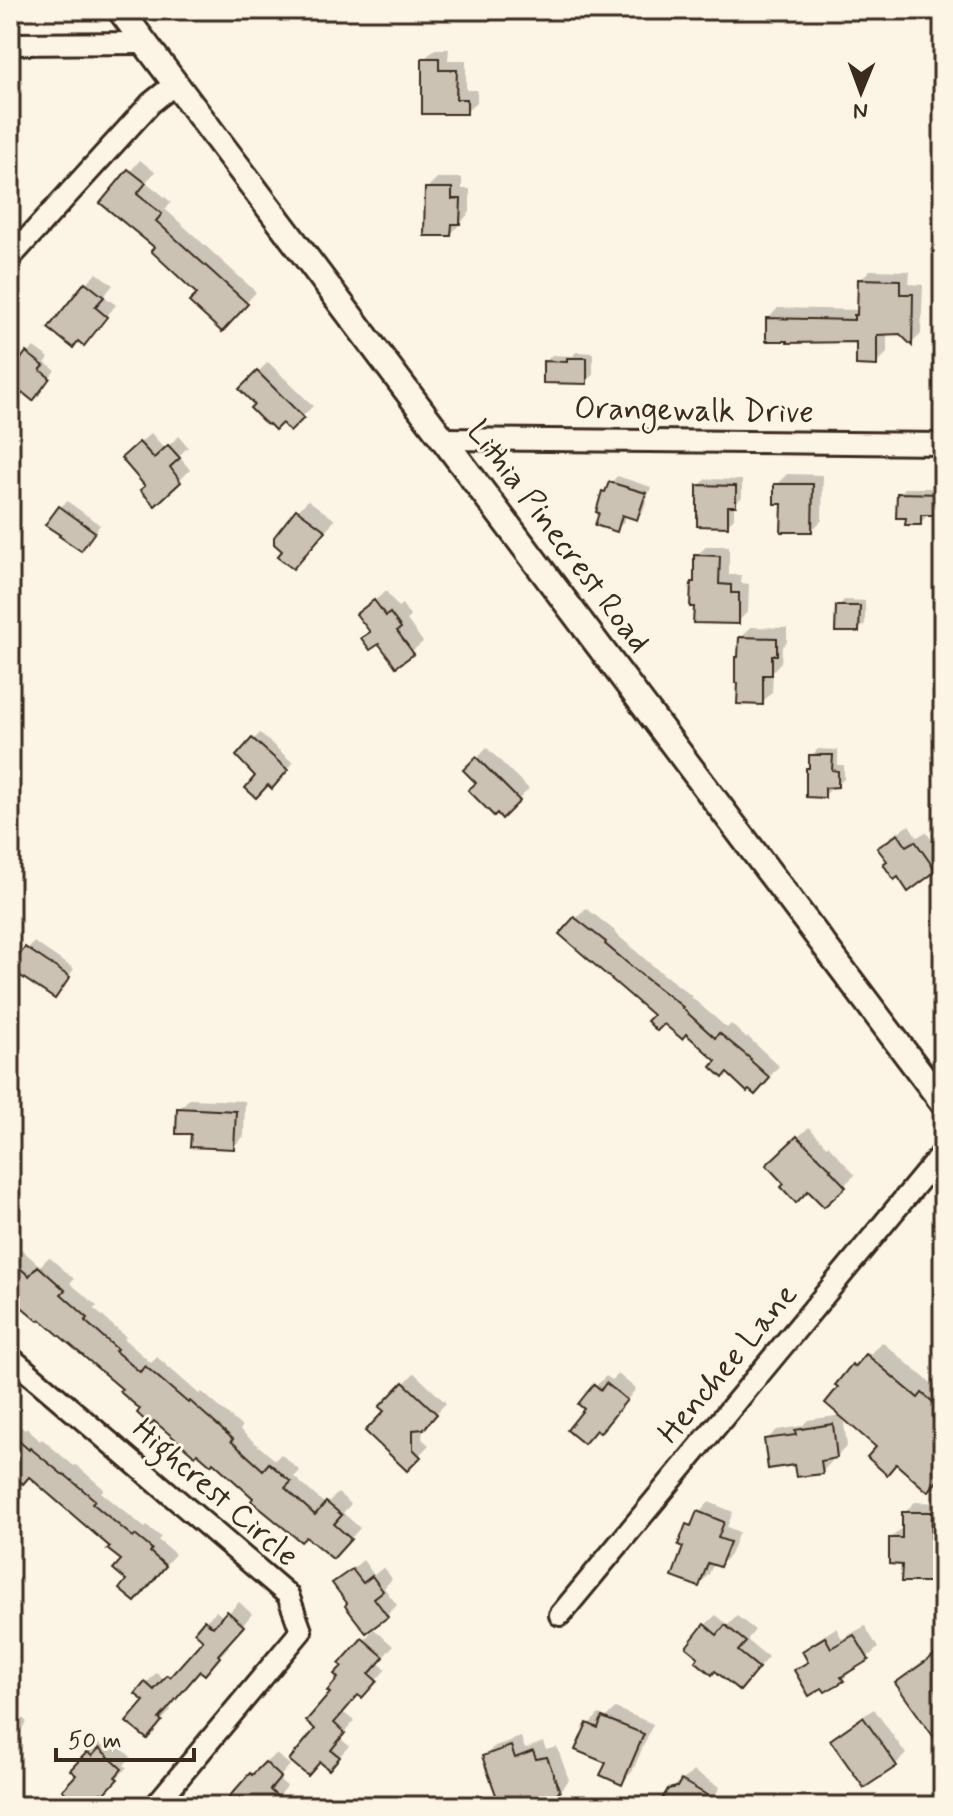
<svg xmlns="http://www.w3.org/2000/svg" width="953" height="1816" font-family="Mynerve,sans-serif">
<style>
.shadow{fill:#0003}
.building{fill:#ccc2b3;stroke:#3b2a1e;stroke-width:2}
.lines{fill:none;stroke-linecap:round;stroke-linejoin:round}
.minor-casing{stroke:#3b2a1e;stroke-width:26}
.major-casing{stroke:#3b2a1e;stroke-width:30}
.minor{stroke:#fcf5e5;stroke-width:20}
.major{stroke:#fcf5e5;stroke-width:24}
.labels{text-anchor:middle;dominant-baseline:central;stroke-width:6;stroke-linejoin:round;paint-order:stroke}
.street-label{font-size:32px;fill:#3b2a1e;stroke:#fcf5e5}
</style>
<rect width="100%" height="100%" fill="#fcf5e5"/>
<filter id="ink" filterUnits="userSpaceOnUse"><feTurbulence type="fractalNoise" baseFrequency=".0125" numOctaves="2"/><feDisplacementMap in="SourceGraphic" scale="16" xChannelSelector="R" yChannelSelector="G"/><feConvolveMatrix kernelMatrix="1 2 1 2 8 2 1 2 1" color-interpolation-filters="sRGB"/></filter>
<g filter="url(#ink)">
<g class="shadow">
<polygon points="435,49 449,49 448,60 466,60 466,90 477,90 477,102 466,112 424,59"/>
<polygon points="140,160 155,172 146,182 171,202 165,209 256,292 232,319 200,293 157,247 103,203"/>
<polygon points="437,178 462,178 462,189 470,189 470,212 451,234 427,188"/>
<polygon points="870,270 910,271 909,284 923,285 921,334 912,343 901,332 887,332 887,353 876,364 858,340 768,319 778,308 859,310 860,280"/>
<polygon points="97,273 113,285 104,296 116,305 84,343 86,283"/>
<polygon points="943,308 943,342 942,342 942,309"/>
<polygon points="34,347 49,358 45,363 55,370 39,392 10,392 10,369 15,364 20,364"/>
<polygon points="576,352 593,353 593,375 586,382 545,362 552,355 573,356"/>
<polygon points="268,362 313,406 290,429 242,389"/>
<polygon points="151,433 165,449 179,436 188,447 179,456 190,470 179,481 148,486 134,448"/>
<polygon points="10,442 18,448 10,458"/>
<polygon points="787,474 823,475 822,520 812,530 776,485"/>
<polygon points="617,476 651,487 643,511 637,518 626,514 623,523 616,530 604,492"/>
<polygon points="706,479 742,480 742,497 734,505 734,518 727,525 699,486"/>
<polygon points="905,488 943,488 943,513 927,513 927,516 920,523 908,516 899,494"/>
<polygon points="308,500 335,520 303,556 298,511"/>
<polygon points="67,501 100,525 88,542 61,507"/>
<polygon points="707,546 729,546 729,575 741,575 741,583 749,584 748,611 738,622 693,583 696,580 696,556"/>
<polygon points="386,591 398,607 402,604 410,616 407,620 423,642 396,664 359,614"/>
<polygon points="844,600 865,601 865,624 858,630 838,607"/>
<polygon points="751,627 787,628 787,642 782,647 781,662 773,671 772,692 762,703 740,681 737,658 740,654 741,638"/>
<polygon points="939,639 943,639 943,657 936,656 936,642"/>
<polygon points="260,733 293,763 272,786 258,776 238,756"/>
<polygon points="487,748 529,789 502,816 479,783 466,770"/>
<polygon points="818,749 838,750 838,765 844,765 844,779 837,785 831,785 831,789 824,796 808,768 811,766 811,756"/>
<polygon points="909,825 917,837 926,832 943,857 943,861 927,877 889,860 880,848 890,837"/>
<polygon points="586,908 615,931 614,932 654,967 692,996 691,997 727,1028 731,1024 746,1038 748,1037 779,1066 765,1082 749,1087 686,1032 656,1014 562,934"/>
<polygon points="34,942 74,969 57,992 13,969"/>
<polygon points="189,1099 245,1101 244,1136 233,1147 193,1132 179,1109"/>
<polygon points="809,1127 826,1146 828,1145 855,1175 824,1204 808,1188 786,1184 779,1155"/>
<polygon points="21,1249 40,1266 49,1257 74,1279 70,1283 97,1306 94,1309 126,1337 124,1339 151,1363 157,1357 199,1394 202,1392 242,1427 240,1430 275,1460 281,1454 300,1471 294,1477 326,1505 338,1493 351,1504 343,1513 360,1528 344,1546 306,1535 256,1498 213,1460 143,1409 125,1389 40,1316 10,1294 10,1259"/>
<polygon points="882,1342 933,1385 938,1380 943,1385 943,1474 879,1447 843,1416 847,1446 836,1457 832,1457 832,1461 822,1472 796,1462 766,1440 777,1430 802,1426 808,1420 842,1415 854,1366 867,1352 870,1354"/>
<polygon points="414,1373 446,1403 423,1428 422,1439 429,1445 407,1468 386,1411 382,1407"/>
<polygon points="618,1374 636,1389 610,1420 597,1428 587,1409 596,1386 606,1376 612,1380"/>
<polygon points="15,1422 25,1430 27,1428 40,1441 42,1439 74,1466 76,1465 104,1489 101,1492 145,1528 147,1526 161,1537 158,1540 175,1554 145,1589 129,1580 124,1560 112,1546 29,1475 13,1473 10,1477 10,1428"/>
<polygon points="709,1502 733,1512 727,1527 739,1532 730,1555 720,1565 714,1563 709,1574 699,1585 686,1546 688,1526"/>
<polygon points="915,1502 942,1503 943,1557 941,1559 940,1570 930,1580 904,1563 891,1538 902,1528 904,1528 904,1513"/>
<polygon points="363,1560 374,1575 384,1567 392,1579 384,1588 397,1605 387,1615 350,1603 335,1583"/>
<polygon points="239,1602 252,1614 227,1644 229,1646 215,1662 201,1669 168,1707 171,1710 157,1726 147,1701 146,1684 156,1673 165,1680 179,1666 181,1668 206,1640 196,1632 206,1621 216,1611 224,1618"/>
<polygon points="716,1615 728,1625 737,1616 755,1630 747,1640 768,1657 750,1678 716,1668 705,1625"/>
<polygon points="865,1626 878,1648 843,1679 823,1685 796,1671 809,1659 804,1651 815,1641 836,1628 842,1639"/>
<polygon points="374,1629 393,1646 378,1663 386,1669 372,1685 359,1693 343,1712 354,1721 340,1738 349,1746 339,1757 321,1760 318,1729 332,1693 341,1677 344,1666 342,1664"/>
<polygon points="943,1647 943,1736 898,1683 912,1669"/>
<polygon points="10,1707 27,1722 10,1744"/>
<polygon points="615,1708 653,1724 632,1772 622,1782 589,1724 599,1714 606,1717"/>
<polygon points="874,1709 906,1754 896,1764 833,1740 843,1730"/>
<polygon points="521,1737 525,1749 543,1742 546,1750 557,1747 569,1780 559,1791 531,1801 531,1806 502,1806 484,1756 495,1746"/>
<polygon points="111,1739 131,1757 124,1765 127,1767 114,1782 102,1791 88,1806 84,1806 78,1775 88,1753 98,1743 103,1747"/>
<polygon points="276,1754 290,1765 278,1779 287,1786 277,1799 269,1806 228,1806 226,1803 251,1774"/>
<polygon points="693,1771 720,1787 714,1797 725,1803 724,1806 663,1806 670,1791 681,1780 686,1778"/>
</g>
<g class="building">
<polygon points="422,58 439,58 439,70 457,70 456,99 467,99 467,114 422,114"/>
<polygon points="128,169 146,183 137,194 162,214 156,221 248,304 222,332 189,302 197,294 151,251 154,247 100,203"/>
<polygon points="425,188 452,188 452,199 461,199 460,224 452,224 451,236 424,236"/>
<polygon points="858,279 900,280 900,294 913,294 912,346 900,334 877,335 877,366 856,365 856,342 787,343 787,341 766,341 766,318 854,320 854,315 857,315"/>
<polygon points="85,282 104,297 95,307 107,317 84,346 78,341 73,348 48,328"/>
<polygon points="26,352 44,366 40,370 50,378 33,401 23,393 10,410 10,374"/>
<polygon points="567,358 587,358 587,384 543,383 543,361 567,362"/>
<polygon points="257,371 304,418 290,432 282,423 275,430 269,424 268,425 263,421 250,408 254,404 239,389"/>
<polygon points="139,442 154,458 168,445 180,458 170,467 181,482 155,506 140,490 145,486 121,458"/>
<polygon points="609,482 646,493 637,520 622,515 617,532 595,525 599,513 596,512 602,491 605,492"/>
<polygon points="774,484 813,484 812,532 781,532 782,504 774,504"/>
<polygon points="697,485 736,486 736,506 728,506 728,527 697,526"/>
<polygon points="897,493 943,494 943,515 921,515 921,525 905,525 906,518 896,518"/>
<polygon points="59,506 95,532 81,551 59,536 60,535 45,525"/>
<polygon points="296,509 326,531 293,569 277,557 282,551 274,544 274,537"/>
<polygon points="694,555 720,556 719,584 731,585 731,593 739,593 739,624 693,623 694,607 690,607 691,582 694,582"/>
<polygon points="374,600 386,616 390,613 401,628 397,631 414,654 396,667 379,644 370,650 361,638 370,632 356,614"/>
<polygon points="836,606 860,606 859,632 835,632"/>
<polygon points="739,637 777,638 777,655 772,655 772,675 763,675 763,705 737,704 738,683 735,683 735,657 738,657"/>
<polygon points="252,738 288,770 272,789 268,785 256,798 245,788 255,776 236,756"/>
<polygon points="809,755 833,755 832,770 838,771 838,787 825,788 825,798 806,797 806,768 809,768"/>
<polygon points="476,757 520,801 502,819 497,813 494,816 468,790 476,783 463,770"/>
<polygon points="898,834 906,846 915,841 936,871 908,892 898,877 894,880 883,864 887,861 877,848"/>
<polygon points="574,917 606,942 605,944 644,977 683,1007 682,1008 715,1038 719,1033 751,1059 750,1060 770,1078 755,1095 749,1090 747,1092 727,1073 723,1078 711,1067 716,1061 686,1034 682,1039 664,1024 657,1031 647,1021 653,1015 559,934"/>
<polygon points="25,947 70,977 55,999 10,969"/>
<polygon points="177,1108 236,1111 234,1149 190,1147 191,1134 176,1134"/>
<polygon points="797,1136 831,1169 830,1170 846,1187 824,1207 808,1191 796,1203 781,1187 784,1184 766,1165"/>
<polygon points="10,1259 29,1276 38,1266 65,1290 61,1294 88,1318 85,1321 117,1349 115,1351 140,1372 145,1366 188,1403 190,1401 233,1439 231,1441 263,1470 269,1463 291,1482 285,1488 315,1515 326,1502 342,1515 334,1524 351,1539 333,1559 306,1537 301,1542 251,1501 253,1498 213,1462 211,1465 197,1453 195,1456 154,1421 150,1425 137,1413 140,1409 119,1391 122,1389 40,1319 38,1321 10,1297"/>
<polygon points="866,1354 918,1398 922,1393 943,1410 943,1474 928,1492 896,1464 887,1475 867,1457 876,1447 825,1403 838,1387 835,1385 852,1364 855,1367"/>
<polygon points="403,1382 437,1414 424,1429 413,1430 413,1449 421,1457 407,1471 365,1431 384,1411 379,1407"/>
<polygon points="606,1383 627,1400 600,1433 596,1430 584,1444 567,1430 584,1409 578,1404 594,1384 601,1390"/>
<polygon points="833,1424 837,1458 821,1461 823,1474 796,1477 794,1465 768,1469 764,1439 796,1435 795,1430"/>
<polygon points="10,1433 29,1450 30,1448 63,1475 64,1474 95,1500 92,1503 133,1537 135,1535 152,1549 150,1552 166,1566 135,1602 119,1589 126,1580 113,1569 121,1560 107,1549 110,1547 29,1477 23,1484 10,1473"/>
<polygon points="697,1511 724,1522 718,1538 730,1542 720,1567 708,1563 699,1587 672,1577 683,1547 678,1545 686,1524 691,1526"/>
<polygon points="902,1512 932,1512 931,1544 937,1544 936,1566 931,1566 931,1582 901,1582 902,1565 889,1564 889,1538 902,1538"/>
<polygon points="352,1569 363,1583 372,1576 383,1591 374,1598 388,1617 366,1633 345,1606 347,1603 332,1583"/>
<polygon points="227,1611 244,1626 218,1655 220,1657 205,1675 200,1671 159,1719 162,1721 147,1739 126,1722 144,1701 135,1694 145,1682 154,1690 167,1675 170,1677 203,1640 194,1632 204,1620 213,1627"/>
<polygon points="704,1624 717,1635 725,1625 746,1642 738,1651 759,1668 740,1691 715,1671 712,1675 695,1661 698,1657 686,1647"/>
<polygon points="854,1635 869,1660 841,1677 844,1681 825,1692 822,1688 809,1696 794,1670 808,1662 802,1651 825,1637 831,1648"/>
<polygon points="362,1638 384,1657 369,1674 377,1681 362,1698 358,1695 334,1723 345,1733 331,1750 340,1757 329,1770 320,1762 308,1776 289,1760 315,1729 306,1721 330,1693 327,1691 338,1678 334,1674 342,1666 339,1664"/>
<polygon points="943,1649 943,1750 895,1683"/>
<polygon points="602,1717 644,1734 622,1785 600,1775 606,1763 575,1750 587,1723 598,1728"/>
<polygon points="863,1717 897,1766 864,1788 830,1740"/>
<polygon points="511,1746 515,1758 533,1751 536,1759 547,1757 560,1792 522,1806 500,1806 482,1756"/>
<polygon points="99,1748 122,1769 115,1777 118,1779 103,1795 101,1793 90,1806 81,1806 62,1790 76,1775 70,1770 87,1752 92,1756"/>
<polygon points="265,1762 281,1777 270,1790 279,1798 272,1806 221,1806 250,1773 252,1775"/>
<polygon points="681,1780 726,1806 658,1806 668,1789 677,1787"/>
</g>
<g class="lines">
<g class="minor-casing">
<g id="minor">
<polyline points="10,44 145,43"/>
<polyline points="10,258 151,103 176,83"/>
<polyline points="444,439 943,444"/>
<polyline points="10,1357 288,1595 301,1631 155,1806"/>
<polyline points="560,1615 943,1152"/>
</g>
</g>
<g class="major-casing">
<polyline id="major" points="120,10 943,1103"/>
</g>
<use href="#minor" class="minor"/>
<use href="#major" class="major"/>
</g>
</g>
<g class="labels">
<g class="street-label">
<text transform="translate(694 411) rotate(1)">Orangewalk Drive</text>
<text transform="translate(558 537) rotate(53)">Lithia Pinecrest Road</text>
<text transform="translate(728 1364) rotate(-50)">Henchee Lane</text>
<text transform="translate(215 1493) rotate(41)">Highcrest Circle</text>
</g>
</g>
<rect width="953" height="1816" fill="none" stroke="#fcf5e5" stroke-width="40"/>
<rect x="20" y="20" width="913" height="1776" fill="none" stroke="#3b2a1e" stroke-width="3" filter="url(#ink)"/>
<g transform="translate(861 92) rotate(181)" stroke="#fcf5e5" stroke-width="6" paint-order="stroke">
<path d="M0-6L14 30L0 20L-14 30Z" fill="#3b2a1e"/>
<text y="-12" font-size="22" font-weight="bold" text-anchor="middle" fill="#3b2a1e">N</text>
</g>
<path d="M56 1748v12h138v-12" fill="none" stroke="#3b2a1e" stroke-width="4"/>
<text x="68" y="1748" font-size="24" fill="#3b2a1e" stroke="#fcf5e5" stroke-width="6" paint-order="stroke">50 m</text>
</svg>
